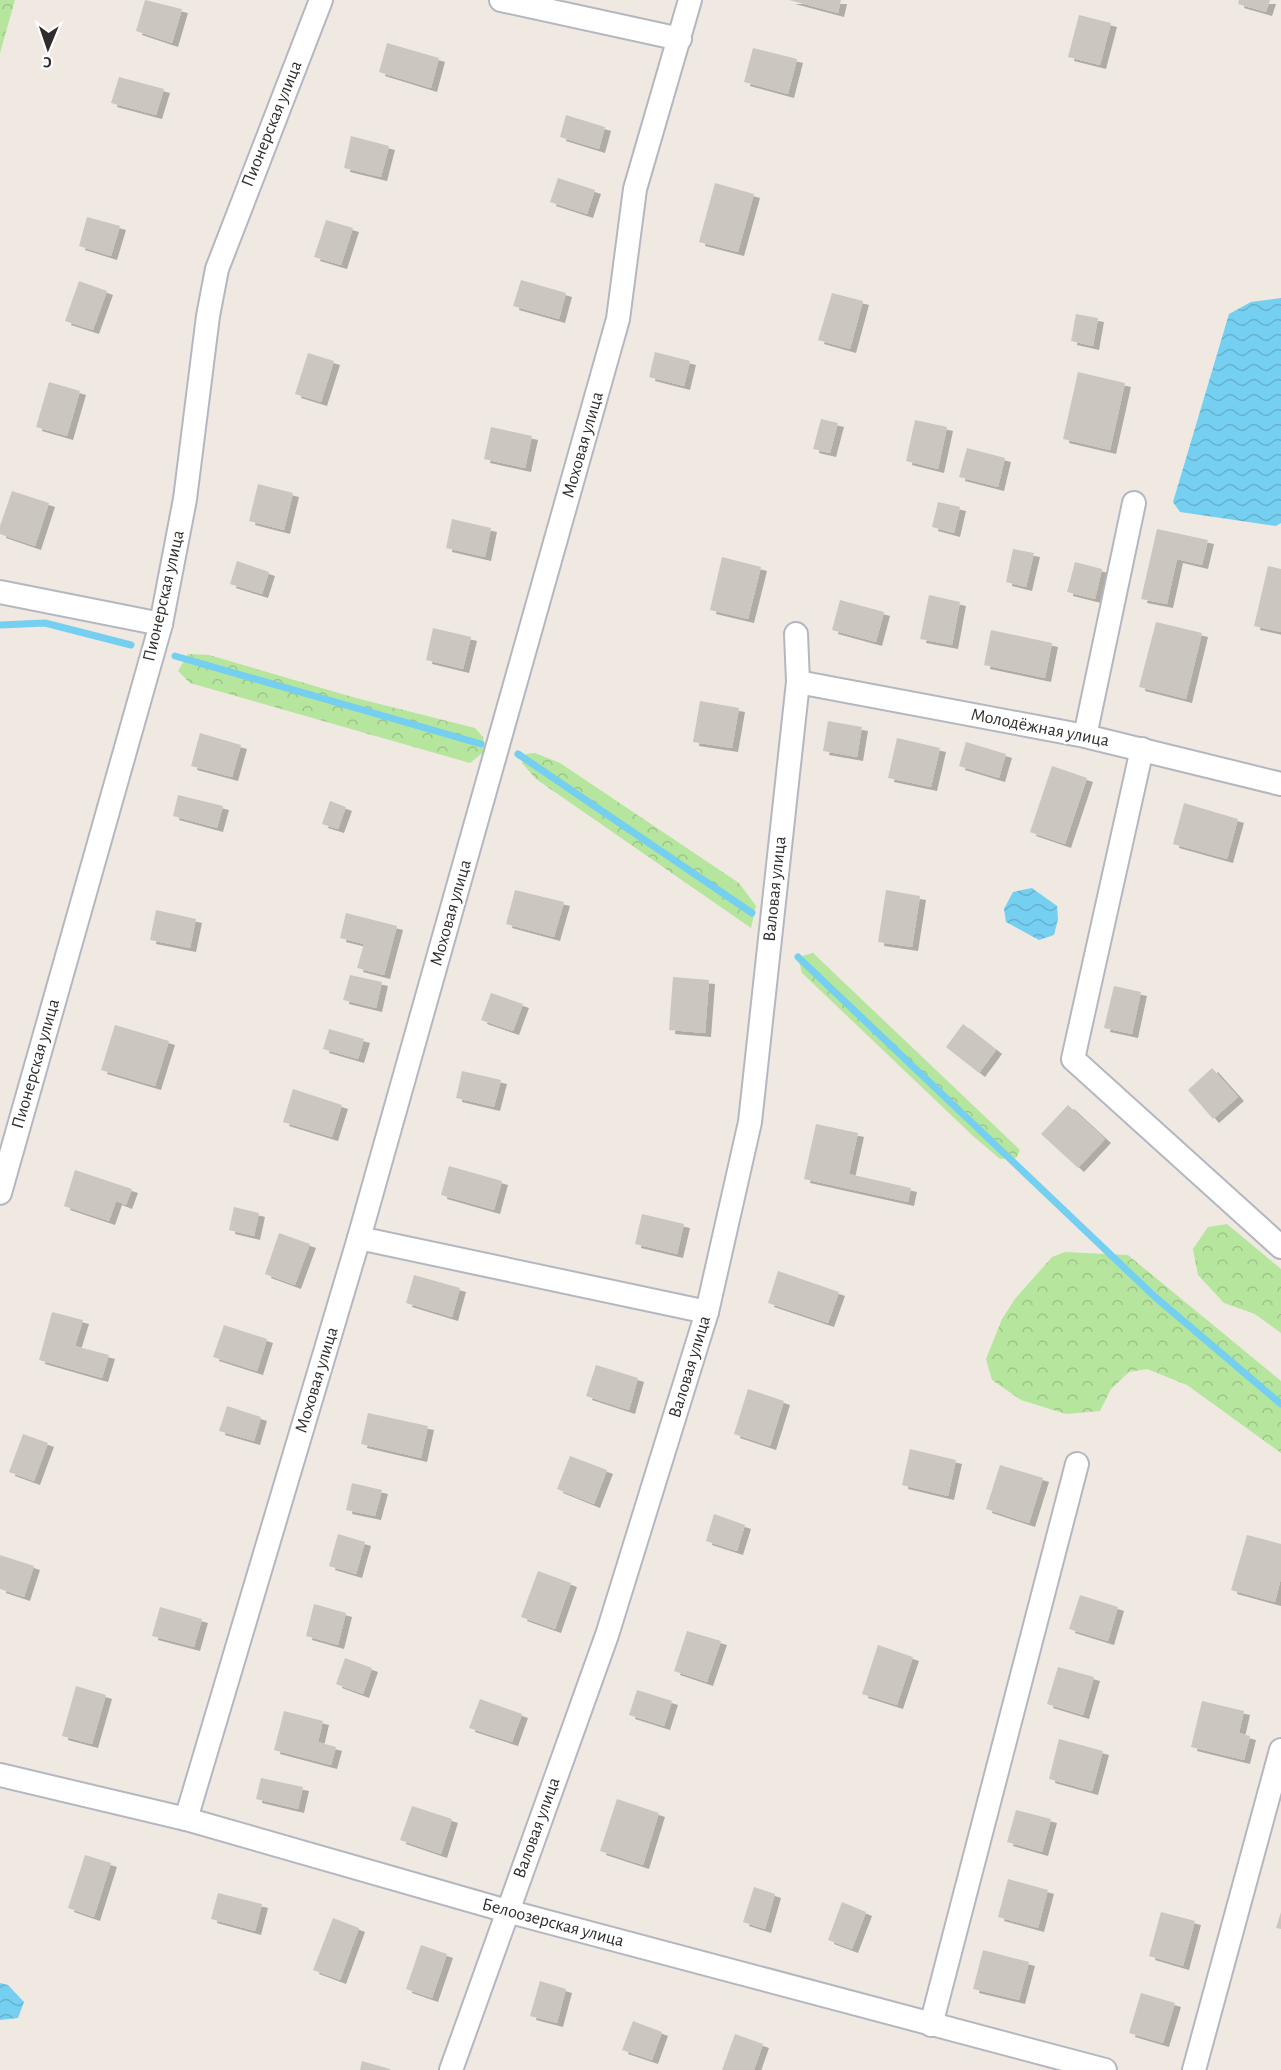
<svg xmlns="http://www.w3.org/2000/svg" width="1281" height="2070" font-family="'Alegreya Sans',sans-serif">
<style>
.forest{fill:url(#forest-crowns)}
.water{fill:url(#water-waves)}
.lines{fill:none;stroke-linecap:round;stroke-linejoin:round}
.stream{stroke:#75cff0;stroke-width:7}
.building{fill:#cbc7bf;filter:url(#shadow)}
.minor-casing{stroke:#b4b7c1;stroke-width:26}
.minor{stroke:#fff;stroke-width:22}
.labels{text-anchor:middle;dominant-baseline:central;stroke-width:5;stroke-linejoin:round;paint-order:stroke}
.street-label{font-size:18px;fill:#2e2e2e;stroke:#fff}
</style>
<defs>
<pattern id="forest-crowns" width="20" height="18" patternUnits="userSpaceOnUse" patternTransform="scale(1.5)"><rect width="20" height="18" fill="#b6e59e"/><path d="M2 6a3 3 0 1 1 6 0M12 15a3 3 0 1 1 6 0" fill="none" stroke="#9dc588"/></pattern>
<pattern id="water-waves" width="16" height="10" patternUnits="userSpaceOnUse" patternTransform="scale(1.5)"><rect width="16" height="10" fill="#75cff0"/><path d="M0 5q4-4 8 0t8 0" fill="none" stroke="#66b2ce"/></pattern>
<filter id="shadow"><feDropShadow dx="6" dy="4" stdDeviation="0" flood-color="#0004"/></filter>
</defs>
<rect width="100%" height="100%" fill="#efe9e1"/>
<g class="forest">
<polygon points="0,0 15,0 0,53"/>
<polygon points="188,654 209,655 356,698 475,728 483,737 485,751 470,763 190,683 178,671"/>
<polygon points="535,753 560,763 739,883 756,906 751,928 536,779 522,763 526,754"/>
<polygon points="813,953 1020,1150 1016,1158 1000,1159 973,1136 802,973 798,957"/>
<polygon points="1227,1224 1281,1269 1281,1333 1255,1314 1224,1303 1198,1275 1193,1249 1208,1227"/>
<polygon points="1065,1252 1128,1255 1281,1381 1281,1453 1187,1385 1147,1369 1129,1372 1111,1389 1100,1411 1066,1414 1021,1400 992,1380 986,1359 1002,1319 1015,1299 1052,1257"/>
</g>
<g class="water">
<polygon points="1281,298 1281,523 1276,526 1180,512 1173,502 1229,314 1251,302"/>
<polygon points="1032,888 1057,906 1058,919 1054,935 1039,940 1006,922 1004,909 1013,892"/>
<polygon points="0,1983 8,1985 24,2002 18,2018 0,2020"/>
</g>
<g class="lines">
<g class="stream">
<polyline points="0,625 45,623 131,645"/>
<polyline points="175,656 481,744"/>
<polyline points="518,754 752,913"/>
<polyline points="798,957 1154,1296 1281,1404"/>
</g>
</g>
<g class="building">
<polygon points="145,0 182,9 172,43 136,31"/>
<polygon points="789,0 841,0 838,13"/>
<polygon points="1239,0 1270,0 1266,12 1238,4"/>
<polygon points="1079,15 1111,23 1100,65 1068,57"/>
<polygon points="387,43 439,58 431,88 379,72"/>
<polygon points="753,48 797,59 788,94 744,82"/>
<polygon points="119,77 164,89 156,115 111,103"/>
<polygon points="566,115 605,127 599,149 560,137"/>
<polygon points="351,136 389,146 381,177 344,168"/>
<polygon points="558,178 595,190 587,214 550,202"/>
<polygon points="715,183 754,194 738,252 699,242"/>
<polygon points="87,217 120,226 111,256 79,246"/>
<polygon points="326,220 353,228 341,265 314,257"/>
<polygon points="521,280 566,293 559,319 513,306"/>
<polygon points="79,281 107,291 93,330 65,321"/>
<polygon points="832,293 863,301 850,349 818,340"/>
<polygon points="1076,314 1098,318 1093,346 1071,341"/>
<polygon points="655,352 690,361 684,386 649,377"/>
<polygon points="308,353 334,361 321,402 295,394"/>
<polygon points="1078,372 1125,383 1110,450 1063,439"/>
<polygon points="49,382 80,391 67,436 36,427"/>
<polygon points="821,419 838,423 830,453 813,449"/>
<polygon points="915,420 947,427 938,469 906,461"/>
<polygon points="491,427 532,436 525,468 484,459"/>
<polygon points="967,448 1005,458 998,487 959,477"/>
<polygon points="258,484 293,493 284,530 249,521"/>
<polygon points="12,491 49,503 35,546 0,534 0,526"/>
<polygon points="938,502 960,507 954,533 932,527"/>
<polygon points="452,519 491,528 485,557 446,548"/>
<polygon points="1157,529 1208,540 1202,565 1177,559 1167,604 1141,599"/>
<polygon points="1013,549 1034,553 1026,587 1006,582"/>
<polygon points="722,557 761,567 748,619 710,610"/>
<polygon points="237,561 269,572 262,594 230,584"/>
<polygon points="1075,562 1102,569 1095,599 1067,592"/>
<polygon points="1268,566 1281,569 1281,632 1254,626"/>
<polygon points="929,595 960,602 952,645 920,639"/>
<polygon points="840,600 884,612 876,642 832,630"/>
<polygon points="1156,622 1202,633 1186,699 1139,687"/>
<polygon points="433,628 471,637 463,669 426,660"/>
<polygon points="991,630 1052,643 1045,678 984,665"/>
<polygon points="700,701 739,708 732,748 693,742"/>
<polygon points="828,721 862,727 857,757 823,751"/>
<polygon points="200,733 241,745 232,777 191,766"/>
<polygon points="897,738 940,748 931,787 888,778"/>
<polygon points="966,742 1006,754 999,778 959,766"/>
<polygon points="1052,766 1087,778 1065,844 1030,832"/>
<polygon points="178,795 223,806 217,828 173,816"/>
<polygon points="330,801 346,807 338,829 322,824"/>
<polygon points="1184,803 1238,819 1227,859 1173,844"/>
<polygon points="515,890 564,902 554,937 506,924"/>
<polygon points="886,890 920,896 912,947 878,942"/>
<polygon points="156,910 196,919 190,948 150,940"/>
<polygon points="346,913 397,926 384,975 357,968 364,944 340,938"/>
<polygon points="350,975 382,982 376,1008 343,1000"/>
<polygon points="673,977 709,980 705,1033 669,1030"/>
<polygon points="1114,986 1141,992 1132,1034 1104,1028"/>
<polygon points="491,993 523,1004 513,1031 481,1020"/>
<polygon points="963,1024 996,1050 979,1073 946,1047"/>
<polygon points="115,1025 169,1041 155,1086 101,1070"/>
<polygon points="329,1029 364,1039 358,1059 323,1049"/>
<polygon points="1212,1068 1238,1097 1213,1119 1188,1090"/>
<polygon points="462,1071 501,1080 494,1107 456,1098"/>
<polygon points="293,1089 342,1105 332,1137 283,1122"/>
<polygon points="1068,1105 1105,1139 1078,1168 1041,1134"/>
<polygon points="816,1124 858,1133 849,1174 911,1188 908,1202 804,1179"/>
<polygon points="449,1166 502,1181 494,1210 441,1195"/>
<polygon points="75,1170 132,1189 126,1205 116,1201 109,1221 64,1206"/>
<polygon points="234,1207 259,1213 254,1236 229,1230"/>
<polygon points="642,1214 684,1224 677,1254 635,1244"/>
<polygon points="279,1233 310,1244 295,1285 265,1274"/>
<polygon points="778,1271 839,1292 828,1323 768,1303"/>
<polygon points="414,1275 460,1288 452,1317 406,1303"/>
<polygon points="52,1312 83,1320 75,1346 109,1355 102,1378 39,1360"/>
<polygon points="224,1325 267,1339 257,1371 213,1357"/>
<polygon points="596,1365 638,1378 629,1410 586,1396"/>
<polygon points="748,1389 784,1401 770,1446 734,1434"/>
<polygon points="227,1406 261,1417 254,1441 219,1431"/>
<polygon points="368,1413 428,1426 421,1458 361,1444"/>
<polygon points="23,1434 48,1443 34,1481 9,1472"/>
<polygon points="910,1449 956,1460 948,1496 902,1485"/>
<polygon points="570,1456 607,1470 594,1504 557,1489"/>
<polygon points="1000,1465 1043,1478 1029,1523 986,1509"/>
<polygon points="352,1483 382,1490 375,1516 346,1510"/>
<polygon points="714,1514 745,1525 737,1551 706,1541"/>
<polygon points="338,1534 365,1542 356,1574 329,1566"/>
<polygon points="1247,1535 1281,1544 1281,1578 1275,1602 1231,1590"/>
<polygon points="0,1555 34,1566 24,1597 0,1589"/>
<polygon points="538,1571 571,1583 555,1629 521,1617"/>
<polygon points="1080,1595 1118,1607 1108,1641 1069,1629"/>
<polygon points="314,1604 346,1613 338,1645 306,1636"/>
<polygon points="160,1607 202,1619 194,1647 152,1636"/>
<polygon points="687,1631 721,1641 707,1682 674,1671"/>
<polygon points="878,1645 913,1657 897,1705 862,1694"/>
<polygon points="345,1658 372,1668 363,1694 336,1684"/>
<polygon points="1058,1667 1094,1677 1083,1715 1047,1704"/>
<polygon points="76,1686 106,1695 92,1744 62,1736"/>
<polygon points="637,1690 672,1701 664,1726 629,1715"/>
<polygon points="480,1699 522,1714 512,1742 469,1728"/>
<polygon points="1202,1701 1244,1711 1239,1733 1250,1736 1244,1760 1191,1747"/>
<polygon points="284,1711 323,1721 318,1742 336,1747 331,1765 274,1750"/>
<polygon points="1059,1739 1103,1751 1092,1791 1049,1779"/>
<polygon points="261,1778 303,1787 298,1809 256,1799"/>
<polygon points="617,1799 659,1813 643,1865 600,1851"/>
<polygon points="412,1806 452,1819 441,1854 400,1840"/>
<polygon points="1016,1810 1051,1819 1042,1852 1007,1842"/>
<polygon points="85,1855 111,1863 94,1917 68,1908"/>
<polygon points="1008,1879 1048,1890 1038,1928 998,1917"/>
<polygon points="754,1887 775,1894 765,1929 743,1922"/>
<polygon points="218,1893 262,1904 255,1931 211,1919"/>
<polygon points="842,1902 866,1912 852,1949 828,1940"/>
<polygon points="1161,1912 1195,1921 1183,1966 1149,1956"/>
<polygon points="1281,1912 1281,1929 1276,1928"/>
<polygon points="333,1918 359,1928 340,1980 313,1970"/>
<polygon points="421,1945 447,1954 432,1998 406,1989"/>
<polygon points="983,1950 1029,1962 1019,2000 973,1989"/>
<polygon points="540,1981 566,1989 557,2023 530,2016"/>
<polygon points="1141,1993 1175,2003 1163,2043 1129,2033"/>
<polygon points="633,2021 662,2032 652,2060 622,2050"/>
<polygon points="735,2034 763,2044 754,2070 722,2070"/>
<polygon points="362,2061 390,2069 390,2070 360,2070"/>
</g>
<g class="lines">
<g class="minor-casing">
<g id="minor">
<polyline points="501,0 680,39"/>
<polyline points="0,592 161,624"/>
<polyline points="798,682 1085,736 1281,784"/>
<polyline points="1085,736 1134,503"/>
<polyline points="1142,749 1073,1059 1281,1247"/>
<polyline points="0,1193 161,624 185,499 208,316 217,269 321,0"/>
<polyline points="359,1238 707,1312"/>
<polyline points="0,1775 186,1819 507,1911 1105,2070"/>
<polyline points="186,1819 359,1238 618,319 635,189 690,0"/>
<polyline points="931,2025 1077,1464"/>
<polyline points="451,2070 607,1635 707,1312 750,1122 798,682 796,634"/>
<polyline points="1194,2070 1281,1750"/>
</g>
</g>
<use href="#minor" class="minor"/>
</g>
<g class="labels">
<g class="street-label">
<text transform="translate(272 124) rotate(-68)">Пионерская улица</text>
<text transform="translate(583 445) rotate(-74)">Моховая улица</text>
<text transform="translate(164 596) rotate(-77)">Пионерская улица</text>
<text transform="translate(1040 728) rotate(11)">Молодёжная улица</text>
<text transform="translate(775 889) rotate(-84)">Валовая улица</text>
<text transform="translate(451 913) rotate(-74)">Моховая улица</text>
<text transform="translate(36 1064) rotate(-74)">Пионерская улица</text>
<text transform="translate(690 1367) rotate(-73)">Валовая улица</text>
<text transform="translate(317 1380) rotate(-73)">Моховая улица</text>
<text transform="translate(537 1828) rotate(-70)">Валовая улица</text>
<text transform="translate(553 1923) rotate(15)">Белоозерская улица</text>
</g>
</g>
<g transform="translate(48 48) rotate(182)" stroke="#ffffff" stroke-width="4.5" paint-order="stroke">
<path d="M0-4.5L10 22L0 15L-10 22Z" fill="#2e2e2e"/>
<text y="-9" font-size="16" font-weight="bold" text-anchor="middle" fill="#2e2e2e">С</text>
</g>
</svg>
